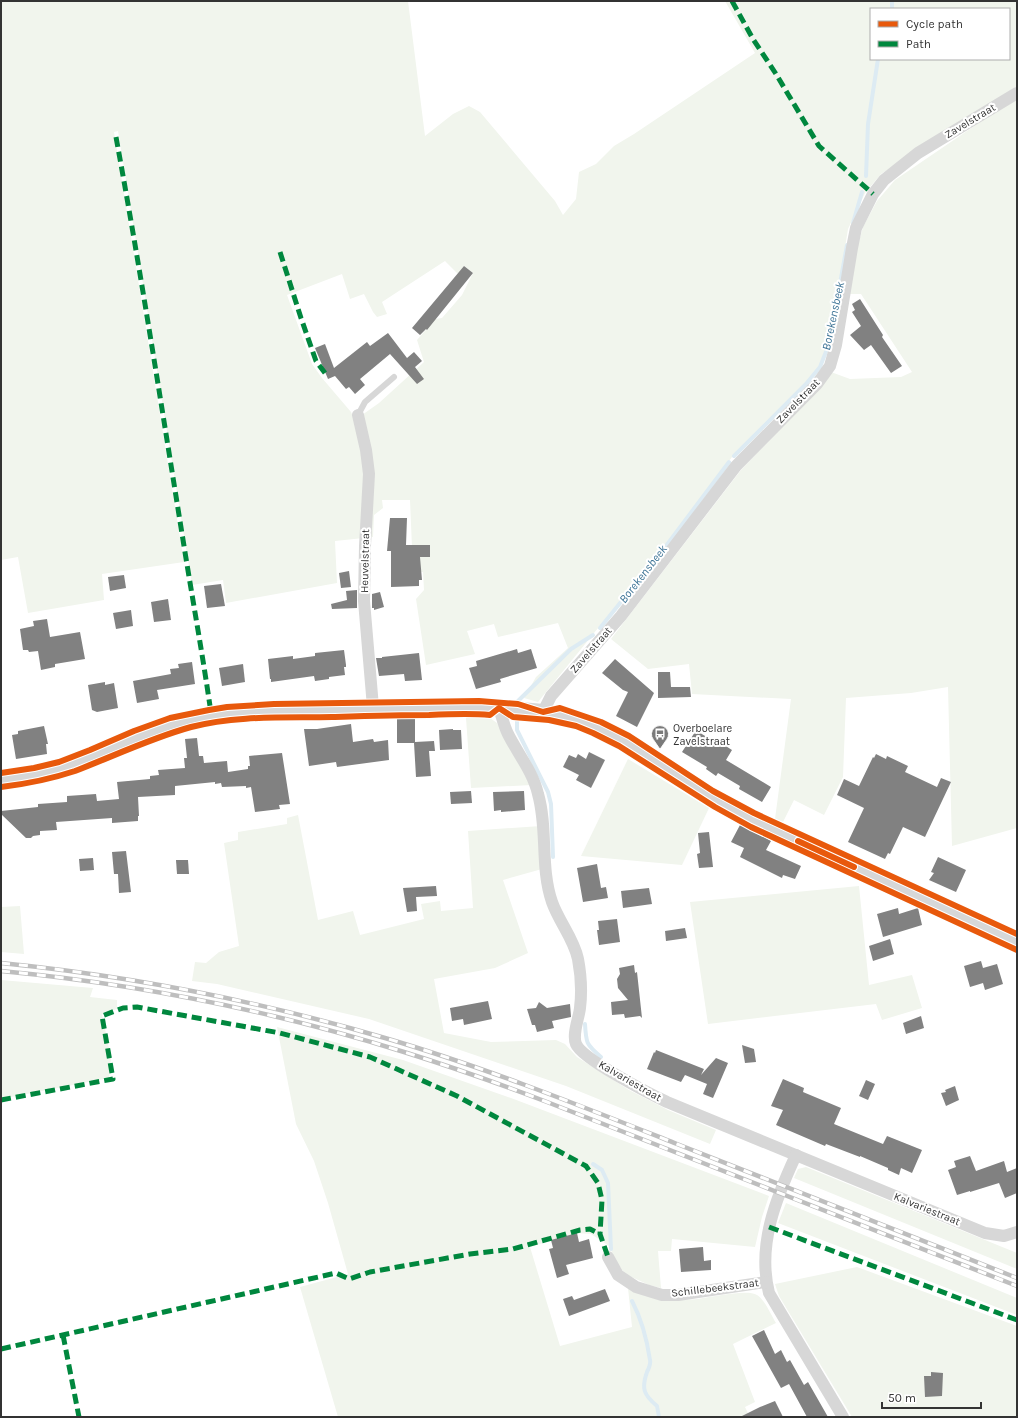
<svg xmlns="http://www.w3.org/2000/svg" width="1018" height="1418" font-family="Karla,sans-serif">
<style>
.green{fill:#f1f5ed;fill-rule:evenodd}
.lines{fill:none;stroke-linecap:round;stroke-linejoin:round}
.stream{stroke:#ddebf3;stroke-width:4}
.building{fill:#818181}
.service{stroke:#d7d7d7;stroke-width:6}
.minor{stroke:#d7d7d7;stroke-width:12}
.tertiary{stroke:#d7d7d7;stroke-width:16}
.rail-casing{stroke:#bebebe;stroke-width:4.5}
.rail{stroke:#fff;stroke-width:3;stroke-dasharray:9;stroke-linecap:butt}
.quiet{stroke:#00873e;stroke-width:5;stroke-dasharray:10 5;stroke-linecap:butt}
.cycleway-casing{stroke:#fff;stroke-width:8}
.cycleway{stroke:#e8590c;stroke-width:6}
.labels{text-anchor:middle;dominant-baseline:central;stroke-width:4;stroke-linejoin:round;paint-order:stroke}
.street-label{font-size:11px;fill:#333;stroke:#fff}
.poi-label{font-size:11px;fill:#333;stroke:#fff;text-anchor:start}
.water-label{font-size:12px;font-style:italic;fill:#3f7597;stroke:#fff}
</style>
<rect width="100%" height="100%" fill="#fff"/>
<g class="green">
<path d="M1 1H408L425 136 453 114 469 106 480 112 555 201 563 215 576 199 579 172 596 164 614 146 634 134 755 53 725 1H1017V86L881 174 865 193 848 229 830 340 818 368 806 385 732 457 685 521 538 702 524 698 536 677 568 648 558 623 498 637 494 624 467 631 475 654 426 665 416 599 424 590 423 572 413 571 410 500H382L383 508 374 515 373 537 335 541 337 583 226 603 223 580 192 585 118 131 114 132 184 562 102 574 104 600 28 613 18 557 1 560ZM871 9H1009V59H871ZM445 261 458 274 464 266 473 273 462 295 442 318 435 319 417 340 424 362 379 403 362 415 354 419 351 412 322 378 312 364 287 295 342 274 350 299 364 294 373 312 377 317 387 314 382 302Z"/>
<polygon points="1017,97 1017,828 952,846 948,687 911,693 846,698 843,777 824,815 794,800 783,822 775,819 791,699 692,694 689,664 648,669 611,639 741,470 818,390 831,372 850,379 901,377 912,372 861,294 849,294 856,252 863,227 877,201 895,180"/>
<polygon points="481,717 490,718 497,723 532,785 471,788 466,718"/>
<polygon points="628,759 709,808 682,865 581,856"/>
<polygon points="298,815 318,920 353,911 360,935 424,919 421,904 440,901 441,911 473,908 468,831 541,826 542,869 503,880 528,953 495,968 434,979 444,1033 491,1042 556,1040 565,1044 577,1057 629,1090 668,1110 716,1130 710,1144 566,1086 369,1019 217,984 192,981 195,962 206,963 219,952 239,946 224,843 238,840 238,832 287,824 287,818"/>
<polygon points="859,886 869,985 912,975 922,1008 882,1020 876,1004 708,1024 690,902"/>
<polygon points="20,906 24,954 1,952 1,907"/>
<polygon points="1,980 93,988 90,997 117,1000 117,1009 102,1014 111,1058 109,1078 1,1099"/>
<path d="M277 1027 403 1060 511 1098 769 1196 762 1217 755 1247 672 1239 671 1251H658L661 1288 649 1285 625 1274 616 1261 609 1246 591 1234 577 1233 530 1247 560 1346 632 1327 628 1288C647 1297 660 1300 681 1300 688 1299 696 1300 703 1298 714 1297 747 1289 757 1295 765 1300 771 1315 776 1323L733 1344 755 1402 745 1407 750 1417H338L300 1287 348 1274 328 1203 314 1161 296 1124Z"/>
<polygon points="806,1167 1017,1253 1017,1269 794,1178 798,1169"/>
<polygon points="786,1203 1017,1298 1017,1315 778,1223"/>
<polygon points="857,1267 1017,1326 1017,1417 852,1417 779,1296 775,1284"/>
</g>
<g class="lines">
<g class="stream">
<polyline points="892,1 892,9"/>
<polyline points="866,176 868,124 878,59"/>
<polyline points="853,223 862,192"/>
<polyline points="734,456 806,384 820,367 829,344 847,245"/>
<polyline points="600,628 666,546 729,462"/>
<polyline points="518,701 571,649 593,635"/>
<polyline points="517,720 517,730 548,792 551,804 553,857"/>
<path d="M585 1024C586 1043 586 1044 601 1057"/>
<polyline points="593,1164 602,1170 608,1183 611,1249"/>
<path d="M632 1301C642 1320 647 1340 650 1360 651 1364 649 1368 647 1372 641 1389 644 1395 657 1406L659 1417"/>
</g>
</g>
<g class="building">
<polygon points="464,266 473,273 427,330 426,329 420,335 412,328"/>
<polygon points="860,299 883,335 882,337 902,366 891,373 871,345 864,350 850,335 861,326 852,312 855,310 852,304"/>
<polygon points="388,333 407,358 414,352 422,361 415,367 424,379 417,384 390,354 360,379 365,385 355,394 349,387 346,389 335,376 328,379 315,348 325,344 334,368 367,342 370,346"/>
<polygon points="390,518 407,518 406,545 430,545 430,557 420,557 422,580 419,580 419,586 391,587 391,551 387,551"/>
<polygon points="349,571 351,587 341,588 339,573"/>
<polygon points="124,575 126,588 110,591 108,577"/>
<polygon points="221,584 225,606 207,608 204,586"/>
<polygon points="357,590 357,608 332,609 331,604 347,600 346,591"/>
<polygon points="380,592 384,607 374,610 374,608 372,608 372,594"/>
<polygon points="168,599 171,620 154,622 151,602"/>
<polygon points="131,610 133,626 116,629 113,613"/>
<polygon points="47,619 50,637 80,632 85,659 55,664 55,667 41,670 38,651 29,652 28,650 23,650 20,629 34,626 33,621"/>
<polygon points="517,649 518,653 531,649 537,668 500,679 501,682 476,689 469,668 477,666 476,661"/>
<polygon points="344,650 346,665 346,667 344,667 345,675 329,677 329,679 315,681 314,676 271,682 271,679 270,679 268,659 293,656 293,659 315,656 315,653"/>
<polygon points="419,653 422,680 405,681 404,674 379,676 376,658 382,658 382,657"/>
<polygon points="615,659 654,693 637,727 616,716 628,692 623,690 602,673"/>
<polygon points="192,662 195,684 157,690 159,699 137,703 133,681 171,674 170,669 179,668 178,664"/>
<polygon points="243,664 245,682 222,686 219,668"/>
<polygon points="658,672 670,672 671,687 690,687 691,697 658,698"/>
<polygon points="105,682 105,685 114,683 118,708 97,712 92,710 88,685"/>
<polygon points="397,719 415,719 415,742 434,741 435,751 429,751 431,776 416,777 414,743 397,743"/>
<polygon points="351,724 353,742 373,739 374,742 388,740 389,760 337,767 336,762 309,766 304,729 317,729"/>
<polygon points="44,726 48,744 46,744 47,754 16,759 12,735 18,734 18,731"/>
<polygon points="453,729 453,730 461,730 462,749 440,750 439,730"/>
<polygon points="697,731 718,744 721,743 732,750 726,760 771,787 762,802 739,789 740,786 718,773 716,776 706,769 707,767 682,752 695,732 696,733"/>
<polygon points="197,738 199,756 203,756 204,763 227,761 228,772 248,769 248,766 250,766 249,756 282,753 290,804 279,805 280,809 255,812 251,787 246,788 246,786 222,787 221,783 215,784 215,782 175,786 175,795 138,797 139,816 138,816 138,821 112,823 112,818 56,822 57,830 40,831 40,835 33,836 31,838 26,838 1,814 1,811 38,807 38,804 67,802 67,796 96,794 97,801 119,799 117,782 150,779 150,776 159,775 158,770 185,768 184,758 187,758 185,739"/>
<polygon points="589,752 605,760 591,788 576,780 579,775 563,767 569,755 576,758 578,754 586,759"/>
<polygon points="876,754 886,759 887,756 908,766 905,772 937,787 941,778 951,782 925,837 903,827 890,854 888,853 885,859 848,842 864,808 837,795 844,779 859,786 873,757 874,758"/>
<polygon points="471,791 472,803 451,804 450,792"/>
<polygon points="524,791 525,810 501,812 501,810 494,811 493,792"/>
<polygon points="740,825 771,841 766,850 801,866 795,879 783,875 782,878 740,857 744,848 731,842"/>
<polygon points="709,832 713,867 699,868 697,854 700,853 698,833"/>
<polygon points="126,851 131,892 119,893 118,874 114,874 112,852"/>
<polygon points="938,857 966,870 956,892 929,880 934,873 931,872"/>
<polygon points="93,858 94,870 80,871 79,859"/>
<polygon points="176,860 188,860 189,874 177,874"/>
<polygon points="597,864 601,888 606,887 608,898 583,902 577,868"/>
<polygon points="436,886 437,896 416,897 417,911 407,912 403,888"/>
<polygon points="649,888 652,904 623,908 621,891"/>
<polygon points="898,908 899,914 918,908 922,925 883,937 877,914"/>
<polygon points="617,919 620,942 599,945 597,930 599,930 598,921"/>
<polygon points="685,928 687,938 666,941 665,931"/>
<polygon points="890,939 894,954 873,961 869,946"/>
<polygon points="981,961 983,968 997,964 1003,984 985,990 983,983 970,987 964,966"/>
<polygon points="634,965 635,973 637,972 642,1018 640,1016 625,1018 624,1014 612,1015 611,1002 628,1000 618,988 617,979 620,974 619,968"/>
<polygon points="488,1001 492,1019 464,1025 463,1019 452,1021 450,1008"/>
<polygon points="539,1002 547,1008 570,1004 571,1017 552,1021 554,1028 537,1032 535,1025 532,1025 527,1009 536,1008"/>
<polygon points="921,1016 924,1028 906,1034 903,1023"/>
<polygon points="742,1045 754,1049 756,1062 745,1063"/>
<polygon points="656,1050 704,1069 701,1075 716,1058 728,1063 713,1098 703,1094 707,1084 685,1075 681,1082 647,1069 654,1052 655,1053"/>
<polygon points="783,1079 804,1088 803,1092 841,1108 834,1124 883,1144 887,1136 922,1150 912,1173 901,1168 899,1175 888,1170 888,1168 860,1156 860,1157 826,1144 825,1146 776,1125 783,1110 771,1106"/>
<polygon points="866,1080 875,1084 868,1100 859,1096"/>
<polygon points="955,1086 959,1100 946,1106 941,1093 946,1092 945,1090"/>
<polygon points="970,1156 976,1171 1004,1161 1007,1172 1017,1168 1017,1193 1005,1198 999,1183 970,1192 970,1191 957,1195 948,1170 956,1167 954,1161"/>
<polygon points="577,1233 579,1242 589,1239 593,1258 566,1265 569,1274 557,1278 549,1249 553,1248 551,1240"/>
<polygon points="703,1247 704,1261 711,1260 711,1270 681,1272 679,1249"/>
<polygon points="605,1289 610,1301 569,1316 563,1299 572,1296 574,1300"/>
<polygon points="764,1330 775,1354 781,1350 787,1362 790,1360 804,1385 808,1382 828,1417 807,1417 789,1384 781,1388 752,1336"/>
<polygon points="931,1372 943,1373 942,1396 925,1397 924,1376 931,1376"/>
<polygon points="775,1401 783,1417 740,1417 760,1407"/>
</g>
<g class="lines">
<polyline class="service" points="358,415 365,402 394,377"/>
<g class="minor">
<polyline points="358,415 366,450 369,474 365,546 364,601 373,707"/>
<path d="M499 708C502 717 504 726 508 734 518 754 533 772 538 794 548 829 540 867 552 902 559 922 574 939 578 959 581 975 582 992 580 1008 579 1018 572 1034 576 1044 582 1059 650 1094 667 1102L985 1233 1004 1236 1017 1232"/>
<polyline points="543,712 551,696 621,616 736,466 817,384 830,366 836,345 852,248 856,228 873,194 884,180 918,153 1017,93"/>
<path d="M796 1155C776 1198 757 1245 769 1293L843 1417"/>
<polyline points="608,1257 618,1275 636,1287 662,1295 678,1295 766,1282"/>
</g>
<polyline class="tertiary" points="1,780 28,776 64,768 154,730 194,720 236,713 373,707 499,708 543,712 583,721 603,730 734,811 1017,943"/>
<g class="rail-casing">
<g id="rail">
<path d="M1 963C131 976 259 1001 385 1038 484 1067 581 1106 677 1144 791 1189 904 1233 1017 1278"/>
<path d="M1 971C138 984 273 1011 404 1052 452 1067 500 1084 547 1102L1017 1286"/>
</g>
</g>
<use href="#rail" class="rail"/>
<g class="quiet">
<polyline points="732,1 753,39 776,74 819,146 873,194"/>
<path d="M116 137C141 273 162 410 184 546 193 602 203 657 211 713"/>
<polyline points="280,252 301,318 316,361 325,373"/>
<polyline points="1,1100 113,1079 102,1016 123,1008 137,1007 280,1033 370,1057 457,1096 586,1166 598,1183 602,1200 600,1234 608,1257"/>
<polyline points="769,1227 1017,1320"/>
<polyline points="63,1335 79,1417"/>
<polyline points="1,1349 336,1273 349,1279 370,1272 470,1254 513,1249 580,1230 590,1229 600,1234"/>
</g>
<g class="cycleway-casing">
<g id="cycleway">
<polyline points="1,773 34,768 59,762 90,750 134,731 170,718 209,710 227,707 274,704 479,701 518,704 543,712 560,708 601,722 629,736 713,791 754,813 1017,934"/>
<path d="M1 787C26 784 51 779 75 771 114 756 151 738 191 727 236 715 286 718 332 717 365 716 397 715 429 715 449 714 470 713 490 715L499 708 513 717 549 720 576 726 593 733 619 746 715 807 751 827 1017 950"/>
<polyline points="798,841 854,867"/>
</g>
</g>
<use href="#cycleway" class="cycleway"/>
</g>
<defs>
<g id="bus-pin" transform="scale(0.9)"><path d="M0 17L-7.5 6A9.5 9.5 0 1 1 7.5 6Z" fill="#7a7a7a" stroke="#fff"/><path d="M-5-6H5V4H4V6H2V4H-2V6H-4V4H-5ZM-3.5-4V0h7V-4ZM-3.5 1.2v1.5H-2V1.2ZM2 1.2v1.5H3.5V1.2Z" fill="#fff"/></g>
</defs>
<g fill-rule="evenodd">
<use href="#bus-pin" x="660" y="734"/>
</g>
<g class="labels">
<g class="street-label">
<text transform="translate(970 121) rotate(-31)">Zavelstraat</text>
<text transform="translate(798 401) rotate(-46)">Zavelstraat</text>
<text transform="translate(365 561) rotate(-89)">Heuvelstraat</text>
<text transform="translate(591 650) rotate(-49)">Zavelstraat</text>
<text transform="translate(630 1081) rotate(30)">Kalvariestraat</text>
<text transform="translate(927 1209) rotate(22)">Kalvariestraat</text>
<text transform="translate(715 1288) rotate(-7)">Schillebeekstraat</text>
</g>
<g class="poi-label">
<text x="673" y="728">Overboelare<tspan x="673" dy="13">Zavelstraat</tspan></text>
</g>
<g class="water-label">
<text transform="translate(833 316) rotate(-78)">Borekensbeek</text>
<text transform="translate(643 574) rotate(-52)">Borekensbeek</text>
</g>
</g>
<rect width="1018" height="1418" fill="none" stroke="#333333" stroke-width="4"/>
<rect x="870" y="8" width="140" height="52" fill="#ffffff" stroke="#adadad"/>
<rect x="878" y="21" width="20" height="6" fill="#e8590c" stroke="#adadad"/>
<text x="906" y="28" font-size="12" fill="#333333">Cycle path</text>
<rect x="878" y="41" width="20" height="6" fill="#00873e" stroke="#adadad"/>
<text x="906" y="48" font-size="12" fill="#333333">Path</text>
<path d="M882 1402v6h99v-6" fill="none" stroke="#333333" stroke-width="2"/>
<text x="888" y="1402" font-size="12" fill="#333333" stroke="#ffffff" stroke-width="3" paint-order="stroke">50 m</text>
</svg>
